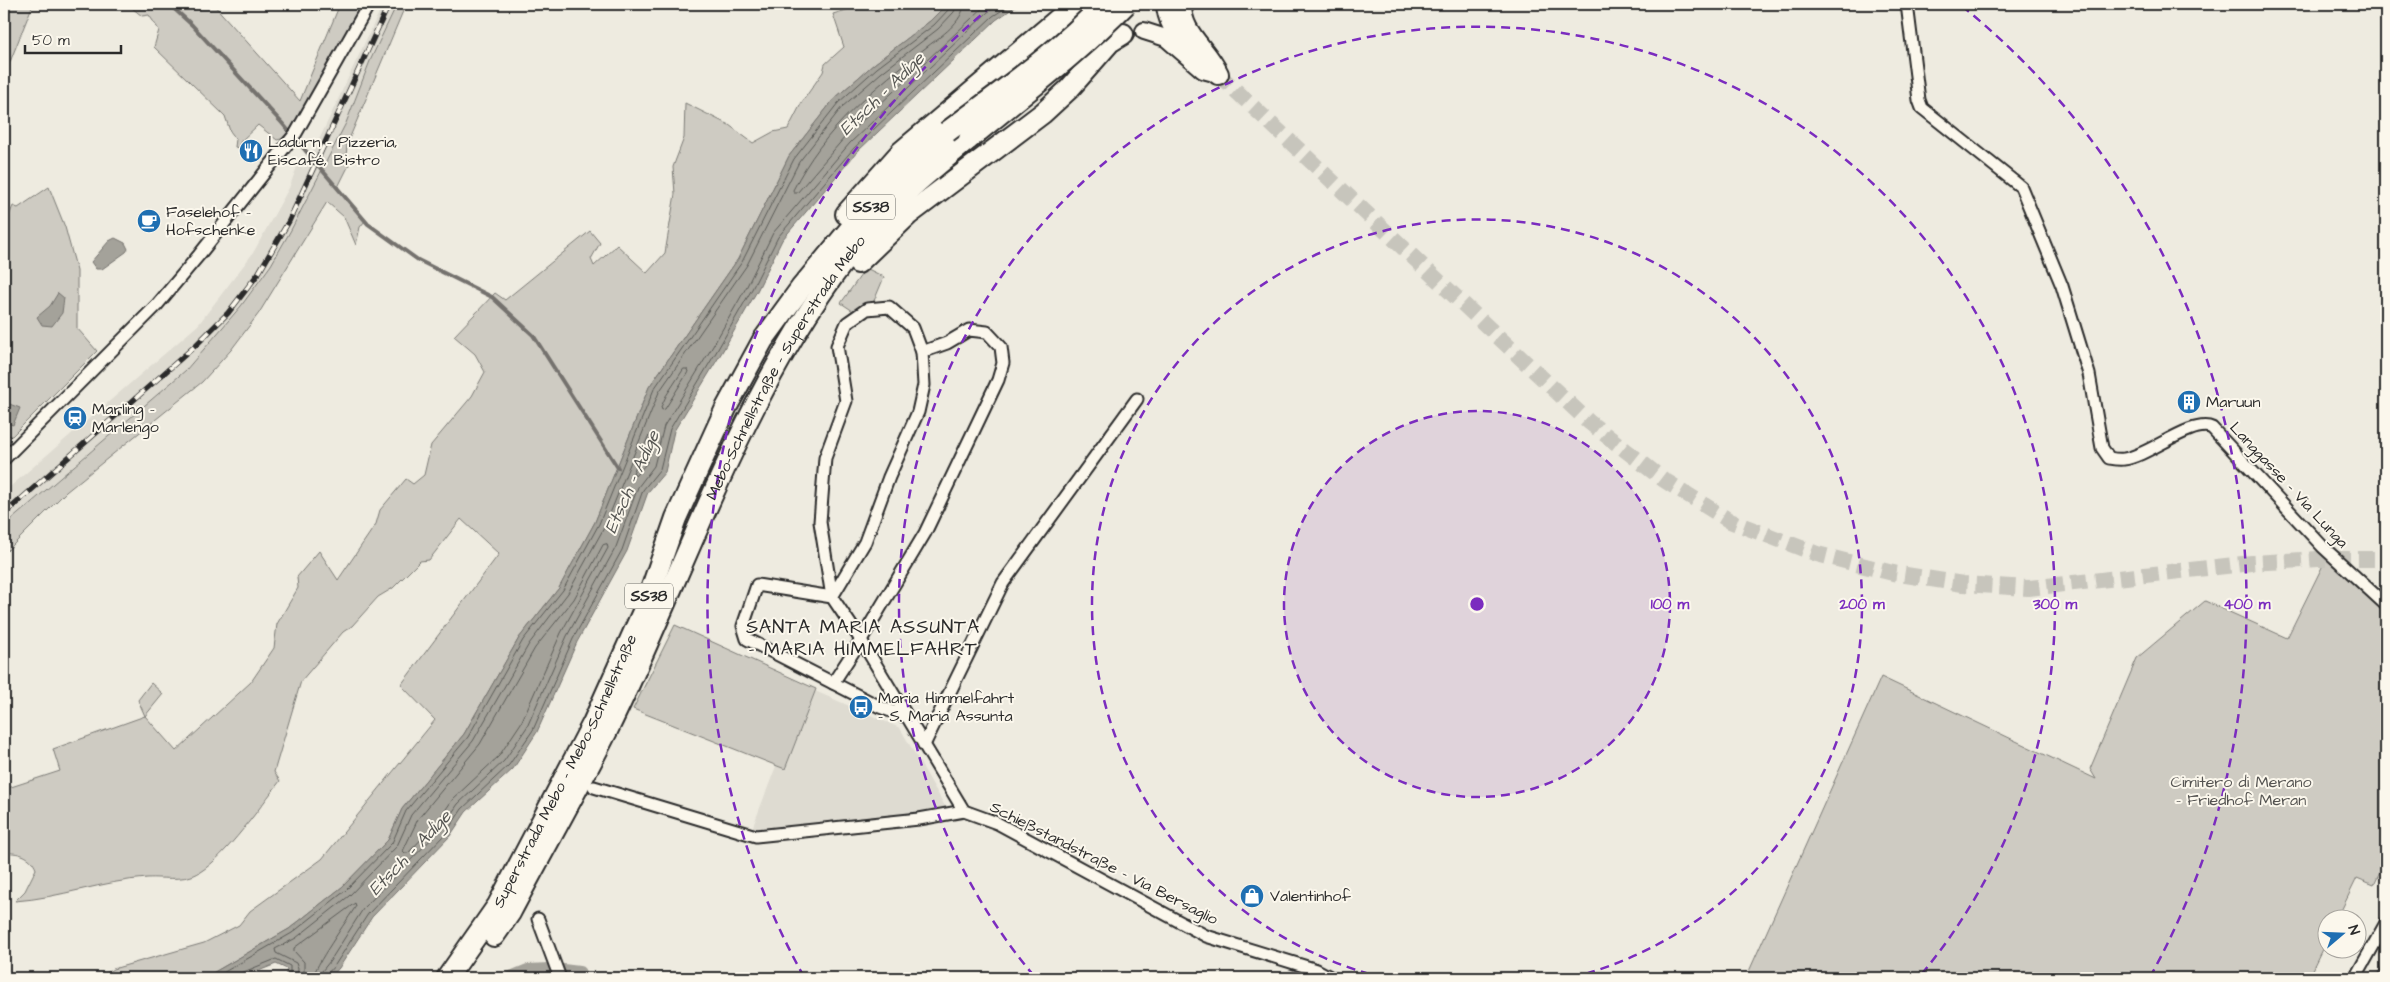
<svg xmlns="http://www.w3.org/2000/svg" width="2390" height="982" font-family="'Architects Daughter',sans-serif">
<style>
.built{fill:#dedbd1}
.green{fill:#cecbc2;stroke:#7c7b76}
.water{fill:#a4a29a;stroke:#74726e}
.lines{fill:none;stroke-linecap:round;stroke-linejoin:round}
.shore{stroke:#5b5b57;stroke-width:1}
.stream{stroke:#74726e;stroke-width:4}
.canal{stroke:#a4a29a;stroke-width:14}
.secondary-tunnel{stroke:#c7c5bc;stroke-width:16;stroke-dasharray:16 8;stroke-linecap:butt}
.street-casing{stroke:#2b2b2b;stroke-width:15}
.secondary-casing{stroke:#2b2b2b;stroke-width:20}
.highway-casing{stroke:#2b2b2b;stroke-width:24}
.street{stroke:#fbf7ec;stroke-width:11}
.secondary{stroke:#fbf7ec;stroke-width:16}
.highway{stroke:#fbf7ec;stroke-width:20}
.rail-casing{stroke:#2b2b2b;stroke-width:5.5}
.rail{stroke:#fbf7ec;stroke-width:4;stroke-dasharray:11;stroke-linecap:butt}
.highway-bridge-casing{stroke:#2b2b2b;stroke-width:24;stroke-linecap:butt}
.highway-bridge{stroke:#fbf7ec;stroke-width:20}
.ring{fill:none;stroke:#7b2cbf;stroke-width:2.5;stroke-dasharray:9 6}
.labels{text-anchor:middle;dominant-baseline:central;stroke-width:4;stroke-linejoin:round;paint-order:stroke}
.shield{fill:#fbf7ec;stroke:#696865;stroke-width:1}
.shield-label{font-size:15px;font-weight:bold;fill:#2b2b2b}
.poi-label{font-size:16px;fill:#2b2b2b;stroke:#fbf7ec;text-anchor:start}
.street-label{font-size:16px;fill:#2b2b2b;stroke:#fbf7ec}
.park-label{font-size:16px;fill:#545351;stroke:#fbf7ec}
.water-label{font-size:18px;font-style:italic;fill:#555552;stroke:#fbf7ec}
.quarter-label{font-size:19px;letter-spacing:1px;fill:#2b2b2b;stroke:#fbf7ec}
.centre{fill:#7b2cbf;stroke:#fbf7ec;stroke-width:2.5}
.ring-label{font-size:15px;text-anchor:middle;font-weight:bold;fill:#7b2cbf;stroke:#fbf7ec;stroke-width:4;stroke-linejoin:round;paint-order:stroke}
</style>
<rect width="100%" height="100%" fill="#eeebe0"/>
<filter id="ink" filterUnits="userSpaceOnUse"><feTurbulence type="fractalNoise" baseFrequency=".02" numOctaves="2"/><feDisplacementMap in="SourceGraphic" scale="10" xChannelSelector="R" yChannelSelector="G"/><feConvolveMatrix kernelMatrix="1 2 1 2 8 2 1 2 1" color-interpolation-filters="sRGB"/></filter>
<g filter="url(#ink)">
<g class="built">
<polygon points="383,4 397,4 370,61 346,123 291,230 271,265 241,306 186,370 4,526 4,492 198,325 253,253 289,188 298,164 304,168 317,144"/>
<polygon points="815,691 900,728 949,813 750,834 776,766 785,769"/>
</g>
<g class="green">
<polygon points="4,4 33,4 4,77"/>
<polygon points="127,4 213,4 300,101 340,4 363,4 314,89 307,107 294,127 281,139 277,140 258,125 241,141 239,148 235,147 236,139 230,131 225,116 154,47 159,30 149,15 142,16"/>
<polygon points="397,4 406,4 347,144 346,158 349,165 338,187 365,221 360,227 356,245 344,217 327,202 259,313 231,350 202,382 66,492 4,554 4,526 186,370 241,306 271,265 291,230 346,123 370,61"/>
<path d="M866 4H947L930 21 874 64 834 99 789 156 738 259 649 387 595 522 559 588 519 638 464 734 402 809 388 840 342 887 289 929 204 978H98L113 969 204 943 239 925 250 911 322 859 435 720 401 685 499 554 461 519 429 560 420 561 393 588 378 597 352 626 343 632 301 681 274 772 280 781C260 807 226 856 200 872 185 882 164 877 147 878 102 881 60 898 15 901L25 891 36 869C31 855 17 852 4 853V787L5 789 60 771 53 749 145 716 138 700 151 683 163 694 145 716 176 751 251 682 274 648 277 624 298 588 297 577 319 551 338 580 376 524 380 510 406 479 413 484 424 475 431 445 472 396 485 372 475 354 454 336 495 293 505 300 590 231 600 243 591 259 594 266 617 245 647 273 665 253 675 194 673 167 684 138 685 103 729 125 753 143 773 132 788 129 802 102 823 72 825 64 844 47 833 14Z"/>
<polygon points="49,187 65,227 77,271 77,328 97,351 12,436 4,434 4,228 13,206 18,208"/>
<polygon points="866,268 884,277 874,301 853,311 841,303"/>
<polygon points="2327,557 2386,610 2386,860 2374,885 2357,878 2337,919 2328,920 2327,939 2308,978 1746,978 1881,677 2096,779 2090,769 2137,658 2205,601 2287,638"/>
<polygon points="675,625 816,689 785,769 633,709"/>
</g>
<g class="water">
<polygon points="947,4 1019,4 996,20 858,151 782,240 757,291 722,352 674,431 665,472 648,492 627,551 577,642 537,732 513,769 466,812 450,836 372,917 339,968 330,978 285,978 287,969 276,964 241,978 204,978 289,929 342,887 388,840 402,809 464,734 519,638 559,588 595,522 649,387 738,259 789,156 834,99 874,64 930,21"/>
<polygon points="115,238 125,243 128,249 126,252 102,269 96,269 91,262 109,241"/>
<polygon points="58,293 64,298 62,313 52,326 42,325 37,317 50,306"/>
<polygon points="4,402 20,408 13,425 4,422"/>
</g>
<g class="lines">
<g class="shore">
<path d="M964 4C963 22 941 36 928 46 874 88 824 128 793 190L794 193H797L845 137 987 4"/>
<polygon points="684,369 687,369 688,372 665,409 662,410 661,407 666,396"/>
<polygon points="652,436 647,463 635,476 633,473 648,437"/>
<polygon points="607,544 608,548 561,633 521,723 499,756 453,799 435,825 408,853 405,853 403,851 418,819 480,744 535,648 574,599 603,545"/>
<polyline points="214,978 292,933 345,891 392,843 406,811 468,737 523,640 563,590 599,524 654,389 742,262 794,159 838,103 877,68 934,25 949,9 950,4"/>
<polyline points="240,978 241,973 276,959 290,966 290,978"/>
<polyline points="297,978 298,969 296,963 276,953 275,949 296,938 349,896 397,846 411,815 473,741 529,644 568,593 605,526 659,392 747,265 799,162 842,107 881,73 938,29 954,12 957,4"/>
<path d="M304 978V962L294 951V948L355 903 356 906C348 919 313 968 313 978"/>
<polyline points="320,978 322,971 330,961 363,909 441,829 458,804 504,761 527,727 567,636 616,547 638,487 654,466 664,426 713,346 747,286 773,233 850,143 988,12 1000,4"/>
<polyline points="326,978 327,974 335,965 368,914 446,833 462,809 509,765 533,730 573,639 622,550 643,490 660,469 670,429 718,349 752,289 778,237 854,148 993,16 1012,4"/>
</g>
<g class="stream">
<polyline points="169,4 192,25 282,123 368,224 418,260 492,297 533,335 618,468"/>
<polyline points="2377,978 2386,963"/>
</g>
<g class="canal">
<polyline points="563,971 579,973"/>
<polyline points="511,978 528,971 550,970"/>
</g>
<polyline class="secondary-tunnel" points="1218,74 1589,422 1664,480 1730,521 1817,554 1893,573 1963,584 2029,588 2252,563 2317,559 2386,559"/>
<g class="street-casing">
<g id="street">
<path d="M1907 4 1919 100 1922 108 2021 187 2062 286 2089 374 2102 448 2109 458C2114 459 2119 460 2124 459 2147 457 2193 418 2212 428L2323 547 2386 605"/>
<polygon points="889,307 913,328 922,352 924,385 918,412 889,477 865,542 832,597 820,522 825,458 846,401 837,346 847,323 867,309"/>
<polyline points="4,459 157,305 199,255 296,133 369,4"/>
<polyline points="833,683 861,640 925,533 998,380 1003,363 1001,347 987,332 969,330 947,343 922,352"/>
<polyline points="907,717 880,707 747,639 743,626 757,585 832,597 861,640 964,811 997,823 1206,936 1317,970 1332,978"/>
<polyline points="924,745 1003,583 1137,399"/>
<polyline points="594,787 756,836 919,819 964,811"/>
<polyline points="538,919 560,978"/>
<polyline points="2355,978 2386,923"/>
</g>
</g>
<g class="secondary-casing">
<g id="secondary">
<path d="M1165 7C1169 33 1182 41 1201 58"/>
<polyline points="1144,31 1166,38 1203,70 1218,74"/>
</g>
</g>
<g class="highway-casing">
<g id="highway">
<path d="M1181 4C1180 34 1206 48 1218 74"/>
<polyline points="846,214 901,152 1076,4"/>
<polyline points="858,263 908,215 1043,113 1069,89 1110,42 1123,34"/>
<path id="s1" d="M494 936 510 913C542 852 576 793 607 731 687 568 745 381 862 238 893 201 931 170 969 139"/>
<path id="s2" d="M447 978 498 905 593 723 645 607 676 518 726 408 763 340 801 288 860 217 947 132"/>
</g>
</g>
<use href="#street" class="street"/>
<use href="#secondary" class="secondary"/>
<use href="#highway" class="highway"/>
<g class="rail-casing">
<polyline id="rail" points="4,514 195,346 228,313 258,274 289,221 389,4"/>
</g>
<use href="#rail" class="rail"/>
<g class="highway-bridge-casing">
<g id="highway-bridge">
<path d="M947 132C1001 91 1057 53 1103 4"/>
<path d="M969 139C1022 95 1077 54 1126 4"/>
</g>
</g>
<use href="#highway-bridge" class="highway-bridge"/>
</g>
</g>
<circle cx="1477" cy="604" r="193" fill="#7b2cbf" fill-opacity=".12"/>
<g class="ring">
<circle cx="1477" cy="604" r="193"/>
<path d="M1384 978A385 385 0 1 1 1570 978"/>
<path d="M1034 976A578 578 0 1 1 1920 976"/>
<path d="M804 977A770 770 0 0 1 992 6M1962 6A770 770 0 0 1 2150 977"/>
</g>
<defs>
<g id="restaurant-disc" transform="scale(1.25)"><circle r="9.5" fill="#1f6fb2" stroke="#fbf7ec"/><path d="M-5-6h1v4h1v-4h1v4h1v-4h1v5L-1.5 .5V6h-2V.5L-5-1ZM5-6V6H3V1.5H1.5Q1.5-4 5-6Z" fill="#fff"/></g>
<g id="cafe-disc" transform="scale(1.25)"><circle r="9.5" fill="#1f6fb2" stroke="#fbf7ec"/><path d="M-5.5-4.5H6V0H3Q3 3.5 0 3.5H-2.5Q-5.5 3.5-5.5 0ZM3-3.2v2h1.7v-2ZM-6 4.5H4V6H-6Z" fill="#fff"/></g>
<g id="building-disc" transform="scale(1.25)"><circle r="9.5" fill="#1f6fb2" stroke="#fbf7ec"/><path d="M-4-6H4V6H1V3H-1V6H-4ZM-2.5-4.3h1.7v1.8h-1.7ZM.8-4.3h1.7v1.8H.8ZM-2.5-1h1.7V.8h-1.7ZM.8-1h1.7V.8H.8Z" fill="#fff"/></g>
<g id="station-disc" transform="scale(1.25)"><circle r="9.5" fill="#1f6fb2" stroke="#fbf7ec"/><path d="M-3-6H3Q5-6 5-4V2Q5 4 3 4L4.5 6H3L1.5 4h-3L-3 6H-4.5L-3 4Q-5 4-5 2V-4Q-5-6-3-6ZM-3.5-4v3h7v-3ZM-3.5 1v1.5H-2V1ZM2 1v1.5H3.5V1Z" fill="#fff"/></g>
<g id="bus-disc" transform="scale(1.25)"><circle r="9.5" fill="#1f6fb2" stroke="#fbf7ec"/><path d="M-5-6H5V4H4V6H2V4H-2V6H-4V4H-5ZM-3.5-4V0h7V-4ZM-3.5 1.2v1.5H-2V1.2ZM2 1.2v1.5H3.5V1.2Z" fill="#fff"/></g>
<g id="shop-disc" transform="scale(1.25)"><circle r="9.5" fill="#1f6fb2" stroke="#fbf7ec"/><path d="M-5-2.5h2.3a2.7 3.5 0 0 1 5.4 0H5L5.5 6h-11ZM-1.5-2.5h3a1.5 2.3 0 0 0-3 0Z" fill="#fff"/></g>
</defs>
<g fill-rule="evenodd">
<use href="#restaurant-disc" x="251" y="151"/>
<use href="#cafe-disc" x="149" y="221"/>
<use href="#building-disc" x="2189" y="402"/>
<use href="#station-disc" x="75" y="418"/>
<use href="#bus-disc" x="861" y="707"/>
<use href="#shop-disc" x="1252" y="896"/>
</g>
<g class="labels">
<g class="shield">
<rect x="847" y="194.5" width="48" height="25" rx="4"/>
<rect x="625" y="583.5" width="48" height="25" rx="4"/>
</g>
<g class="shield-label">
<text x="871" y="207">SS38</text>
<text x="649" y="596">SS38</text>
</g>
<g class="poi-label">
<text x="268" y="142">Ladurn - Pizzeria,<tspan x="268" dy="18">Eiscafé, Bistro</tspan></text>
<text x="166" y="212">Faselehof -<tspan x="166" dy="18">Hofschenke</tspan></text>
<text x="2206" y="402">Maruun</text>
<text x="92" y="409">Marling -<tspan x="92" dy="18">Marlengo</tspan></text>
<text x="878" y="698">Maria Himmelfahrt<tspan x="878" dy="18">- S. Maria Assunta</tspan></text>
<text x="1270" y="896">Valentinhof</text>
</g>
<g class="street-label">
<text stroke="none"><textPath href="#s1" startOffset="640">Mebo-Schnellstraße - Superstrada Mebo</textPath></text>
<text transform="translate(2289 485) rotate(47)">Langgasse - Via Lunga</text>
<text stroke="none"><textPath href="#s2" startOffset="239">Superstrada Mebo - Mebo-Schnellstraße</textPath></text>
<text transform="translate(1104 863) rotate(27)">Schießstandstraße - Via Bersaglio</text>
</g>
<g class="park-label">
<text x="2241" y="782">Cimitero di Merano<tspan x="2241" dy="18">- Friedhof Meran</tspan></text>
</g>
<g class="water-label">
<text transform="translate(882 94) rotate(-44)">Etsch - Adige</text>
<text transform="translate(632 482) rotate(-66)">Etsch - Adige</text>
<text transform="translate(410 853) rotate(-46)">Etsch - Adige</text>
</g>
<g class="quarter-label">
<text x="863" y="627">SANTA MARIA ASSUNTA<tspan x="863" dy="22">- MARIA HIMMELFAHRT</tspan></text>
</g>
</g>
<circle cx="1477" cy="604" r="8" class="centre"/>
<g class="ring-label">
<text x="1670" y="609">100 m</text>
<text x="1862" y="609">200 m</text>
<text x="2055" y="609">300 m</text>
<text x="2247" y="609">400 m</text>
</g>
<rect width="2390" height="982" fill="none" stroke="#fbf7ec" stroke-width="20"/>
<rect x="10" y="10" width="2370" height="962" fill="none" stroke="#2b2b2b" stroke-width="2" filter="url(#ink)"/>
<g transform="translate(2342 934) rotate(71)"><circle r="24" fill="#fbf7ec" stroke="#a8a59f"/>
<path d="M0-4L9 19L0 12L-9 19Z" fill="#1f6fb2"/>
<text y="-8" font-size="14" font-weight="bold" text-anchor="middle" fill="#2b2b2b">N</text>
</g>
<path d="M25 45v8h96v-8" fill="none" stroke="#2b2b2b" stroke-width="2.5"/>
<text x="32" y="45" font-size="15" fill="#2b2b2b" stroke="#fbf7ec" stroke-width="4" paint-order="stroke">50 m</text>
</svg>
